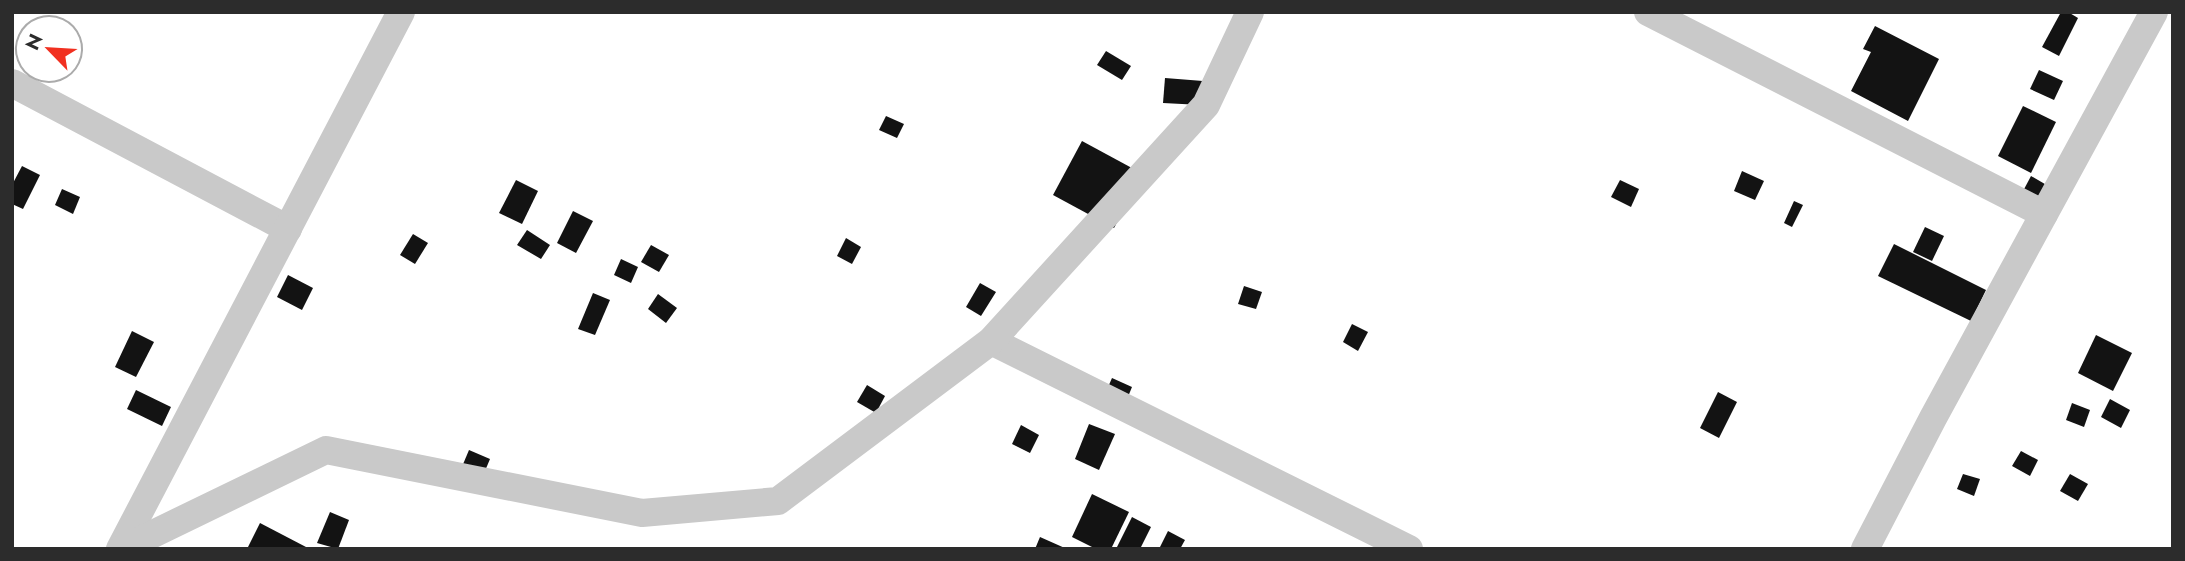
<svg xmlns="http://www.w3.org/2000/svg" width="2185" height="561" font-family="Jost,sans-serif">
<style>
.building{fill:#131313}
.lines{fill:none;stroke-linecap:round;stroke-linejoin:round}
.minor{stroke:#c9c9c9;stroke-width:28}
</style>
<rect width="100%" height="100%" fill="#fff"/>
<g class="building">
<polygon points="2061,12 2068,12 2078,18 2059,56 2042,47"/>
<polygon points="1875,26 1939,59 1908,121 1851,91 1871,52 1863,49"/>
<polygon points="1106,51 1131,66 1122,80 1097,65"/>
<polygon points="2039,70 2063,81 2054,100 2030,89"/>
<polygon points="1165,78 1203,81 1201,105 1163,103"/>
<polygon points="2023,106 2056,122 2031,173 1998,156"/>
<polygon points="886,116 904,124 897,138 879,130"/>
<polygon points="1082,141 1143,174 1114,228 1053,195"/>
<polygon points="22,166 40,175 23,209 12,204 12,185"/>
<polygon points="1742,171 1764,181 1755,200 1734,191"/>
<polygon points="2031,176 2050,187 2040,203 2022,193"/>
<polygon points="516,180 538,191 522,224 499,213"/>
<polygon points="1620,180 1639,189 1631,207 1611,197"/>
<polygon points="62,189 80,197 73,214 55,205"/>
<polygon points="1794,201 1803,205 1792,227 1784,223"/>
<polygon points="573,211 593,221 576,253 557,243"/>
<polygon points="1925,227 1944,236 1932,261 1913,252"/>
<polygon points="527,230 550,245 541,259 517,245"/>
<polygon points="413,234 428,243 415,264 400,255"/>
<polygon points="846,238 861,247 852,264 837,256"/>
<polygon points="1894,244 1986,290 1971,321 1878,276"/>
<polygon points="651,245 669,255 659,272 641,262"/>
<polygon points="621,259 638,267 631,283 614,275"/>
<polygon points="288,275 313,288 302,310 277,297"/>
<polygon points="980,283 996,292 981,316 966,307"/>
<polygon points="1244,286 1262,292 1256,309 1238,304"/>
<polygon points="593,293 610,300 595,335 578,329"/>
<polygon points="658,294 677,308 666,323 648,309"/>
<polygon points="1352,324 1368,332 1358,351 1343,342"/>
<polygon points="132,331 154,342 136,377 115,367"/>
<polygon points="2096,335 2132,353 2113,391 2078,373"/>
<polygon points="1112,378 1132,387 1123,409 1102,401"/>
<polygon points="867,385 885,396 876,413 857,402"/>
<polygon points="136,390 171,407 162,426 127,409"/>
<polygon points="1718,392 1737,402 1719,438 1700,428"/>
<polygon points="2110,399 2130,410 2121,428 2101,417"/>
<polygon points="2072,403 2090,410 2084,427 2066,420"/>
<polygon points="1089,424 1115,434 1099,470 1075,459"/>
<polygon points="1021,425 1039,435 1030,453 1012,444"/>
<polygon points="469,450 490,459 482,478 461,469"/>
<polygon points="2021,451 2038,460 2030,476 2012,466"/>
<polygon points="1963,474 1980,479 1974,496 1957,489"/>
<polygon points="2070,474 2088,484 2078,501 2060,491"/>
<polygon points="1092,494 1129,512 1111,549 1096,549 1072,537"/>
<polygon points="330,512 349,520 338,549 317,543"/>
<polygon points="1132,517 1151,527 1140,549 1116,549"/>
<polygon points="260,523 306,547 305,549 247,549"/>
<polygon points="1168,531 1185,540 1180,549 1159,549"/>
<polygon points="1040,537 1067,549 1035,549"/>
</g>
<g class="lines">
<g class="minor">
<polyline points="1648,12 2044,214"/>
<polyline points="12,83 288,229"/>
<polyline points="991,341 1409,549"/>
<polyline points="120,549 401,12"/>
<polyline points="122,549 326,450 642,513 778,501 991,341 1206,105 1250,12"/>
<polyline points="1865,549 1933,418 2154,12"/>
</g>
</g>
<rect width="2185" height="561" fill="none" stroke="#2c2c2c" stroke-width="28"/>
<g transform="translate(49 49) rotate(295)"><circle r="33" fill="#ffffff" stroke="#ababab" stroke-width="2"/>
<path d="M0-5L12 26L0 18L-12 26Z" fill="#f13020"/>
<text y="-10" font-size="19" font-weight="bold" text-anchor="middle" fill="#2c2c2c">N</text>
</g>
</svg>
